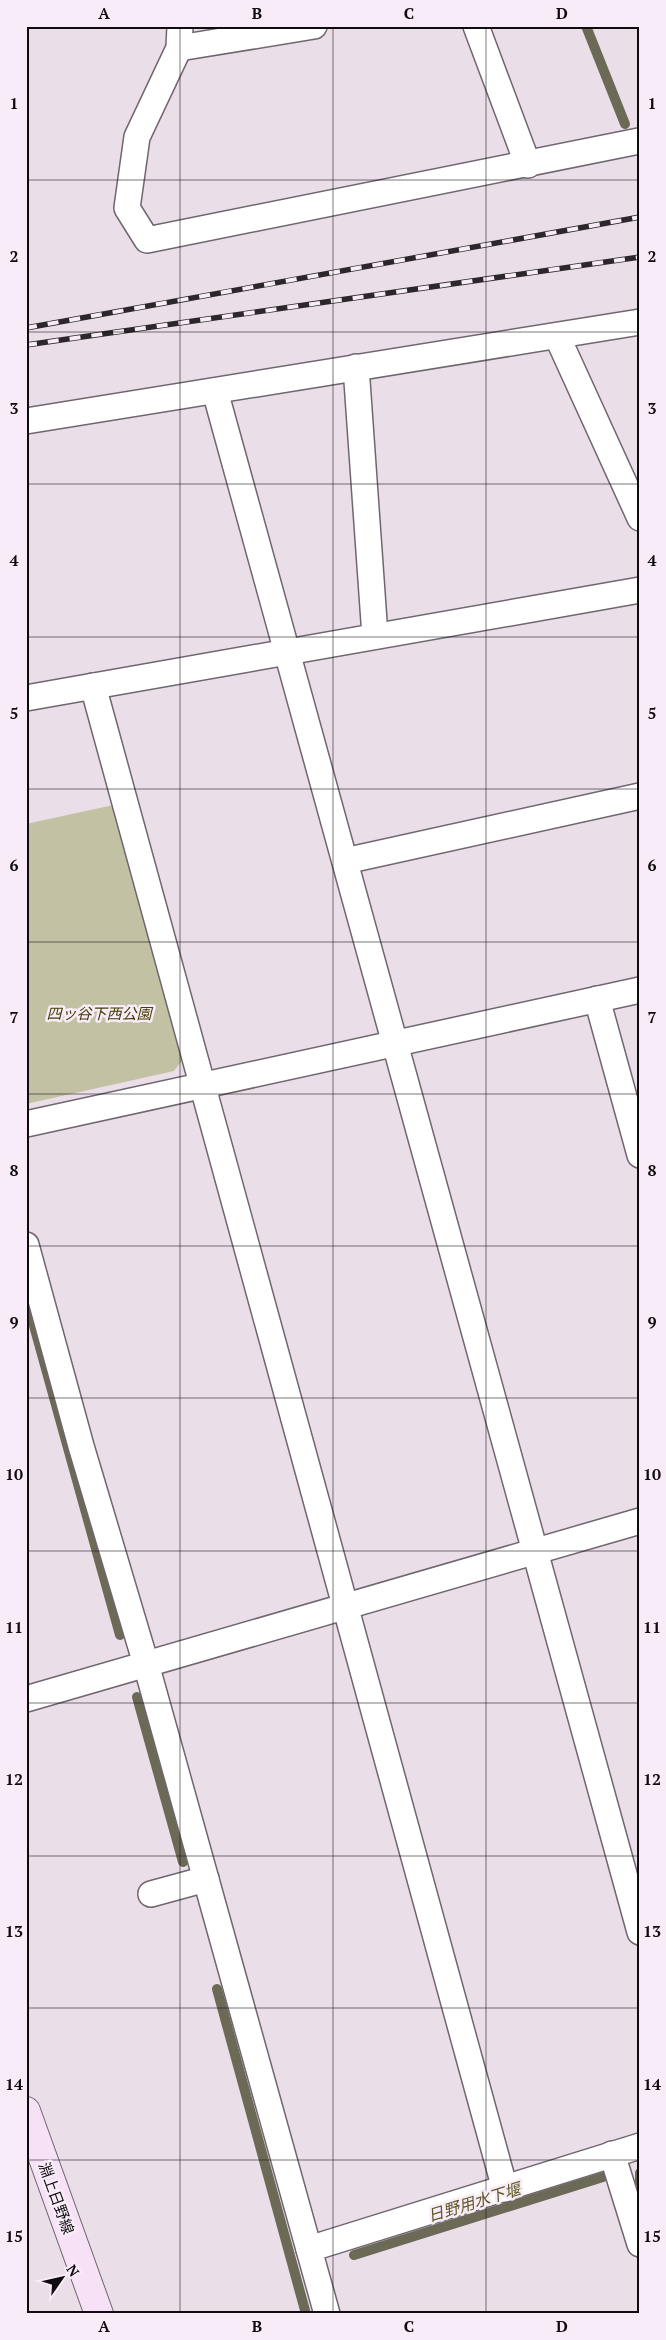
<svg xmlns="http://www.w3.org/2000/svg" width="666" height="2340" font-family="'PT Serif','Noto Sans JP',serif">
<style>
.green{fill:#c3c1a3}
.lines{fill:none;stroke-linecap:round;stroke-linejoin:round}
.stream{stroke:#6c6a56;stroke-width:10}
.street-casing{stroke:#706670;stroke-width:28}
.secondary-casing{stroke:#706670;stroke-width:30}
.street{stroke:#fff;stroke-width:25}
.secondary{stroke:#f7e1f7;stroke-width:28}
.rail-casing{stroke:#2c272c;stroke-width:5.5}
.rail{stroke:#f7ecf7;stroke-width:4;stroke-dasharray:11;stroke-linecap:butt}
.grid{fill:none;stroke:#0f0b0f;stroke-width:1;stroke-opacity:0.55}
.labels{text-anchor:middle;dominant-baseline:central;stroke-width:5;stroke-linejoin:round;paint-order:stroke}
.park-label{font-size:15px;font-style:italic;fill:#433d03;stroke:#f7ecf7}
.street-label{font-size:15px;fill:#0f0b0f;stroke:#f7ecf7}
.water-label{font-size:16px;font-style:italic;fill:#5b5621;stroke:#f7ecf7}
.neatline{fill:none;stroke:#0f0b0f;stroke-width:2}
.grid-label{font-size:16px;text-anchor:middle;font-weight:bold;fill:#0f0b0f}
</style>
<rect width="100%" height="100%" fill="#eadee9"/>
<polygon class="green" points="118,804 187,1054 174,1071 26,1104 26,824"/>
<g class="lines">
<g class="stream">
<polyline points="586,26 625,124"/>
<polyline points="26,1297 120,1635"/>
<polyline points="137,1697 183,1862"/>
<polyline points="217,1989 306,2314"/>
<polyline points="640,2173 640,2182"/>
<polyline points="354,2255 603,2177"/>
</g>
<g class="street-casing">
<g id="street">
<polyline points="180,26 179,48 137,137 127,208 147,240 639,141"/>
<polyline points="476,26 528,165"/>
<polyline points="179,48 314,26"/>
<polyline points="557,336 640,518"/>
<polyline points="356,367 375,636"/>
<polyline points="215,391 640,1932"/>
<polyline points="26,421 640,322"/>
<polyline points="93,686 505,2189"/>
<polyline points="26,698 640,590"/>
<polyline points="345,861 640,796"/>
<polyline points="597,999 640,1155"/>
<polyline points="26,1124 640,990"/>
<polyline points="26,1245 81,1446 146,1664 327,2314"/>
<polyline points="26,1699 640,1521"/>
<polyline points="151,1894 206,1879"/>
<polyline points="612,2154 640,2244"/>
<polyline points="309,2249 640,2146"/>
</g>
</g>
<g class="secondary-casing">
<polyline id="secondary" points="26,2111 99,2314"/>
</g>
<use href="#street" class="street"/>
<use href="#secondary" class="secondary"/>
<g class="rail-casing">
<g id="rail">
<polyline points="26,328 640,217"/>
<polyline points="26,345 640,257"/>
</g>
</g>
<use href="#rail" class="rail"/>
</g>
<path class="grid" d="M180 26V2314M333 26V2314M486 26V2314M26 180H640M26 332H640M26 484H640M26 637H640M26 789H640M26 942H640M26 1094H640M26 1246H640M26 1398H640M26 1551H640M26 1703H640M26 1856H640M26 2008H640M26 2160H640"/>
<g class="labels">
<g class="park-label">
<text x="99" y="1013">四ッ谷下西公園</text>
</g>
<g class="street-label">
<text transform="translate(57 2198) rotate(70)">淵上日野線</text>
</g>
<g class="water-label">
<text transform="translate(474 2202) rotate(-17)">日野用水下堰</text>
</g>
</g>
<rect width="666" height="2340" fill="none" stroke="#f7ecf7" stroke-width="55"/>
<g transform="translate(62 2278) rotate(56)" stroke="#f7ecf7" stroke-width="4" paint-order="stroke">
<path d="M0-4L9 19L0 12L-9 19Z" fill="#0f0b0f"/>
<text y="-8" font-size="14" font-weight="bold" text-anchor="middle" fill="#0f0b0f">N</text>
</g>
<rect x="28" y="28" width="610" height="2284" class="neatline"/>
<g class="grid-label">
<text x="104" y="19">A</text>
<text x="257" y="19">B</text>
<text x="409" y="19">C</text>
<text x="562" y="19">D</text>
<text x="14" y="109">1</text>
<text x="652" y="109">1</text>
<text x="14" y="262">2</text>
<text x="652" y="262">2</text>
<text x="14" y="414">3</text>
<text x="652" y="414">3</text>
<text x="14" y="566">4</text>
<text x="652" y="566">4</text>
<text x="14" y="719">5</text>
<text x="652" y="719">5</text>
<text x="14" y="871">6</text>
<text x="652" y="871">6</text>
<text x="14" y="1023">7</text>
<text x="652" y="1023">7</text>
<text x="14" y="1176">8</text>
<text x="652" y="1176">8</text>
<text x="14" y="1328">9</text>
<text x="652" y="1328">9</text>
<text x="14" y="1480">10</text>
<text x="652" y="1480">10</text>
<text x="14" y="1633">11</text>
<text x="652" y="1633">11</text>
<text x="14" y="1785">12</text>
<text x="652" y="1785">12</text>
<text x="14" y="1937">13</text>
<text x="652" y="1937">13</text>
<text x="14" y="2090">14</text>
<text x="652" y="2090">14</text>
<text x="14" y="2242">15</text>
<text x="652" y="2242">15</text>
<text x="104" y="2332">A</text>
<text x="257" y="2332">B</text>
<text x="409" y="2332">C</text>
<text x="562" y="2332">D</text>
</g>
</svg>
